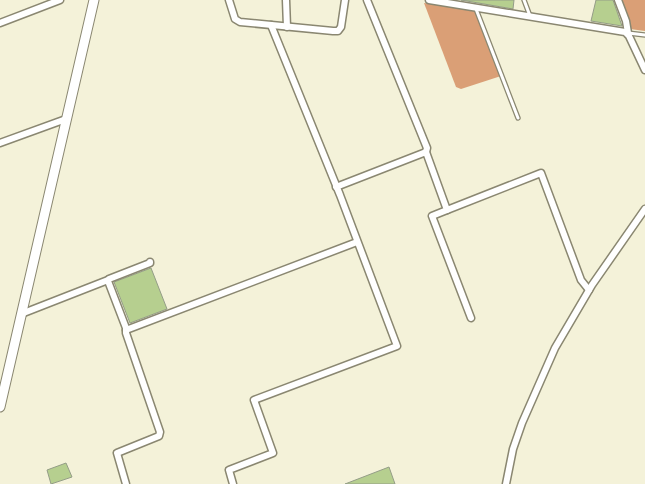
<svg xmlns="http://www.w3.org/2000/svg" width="645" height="484" font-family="'Work Sans',sans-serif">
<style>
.forest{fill:#da9f76}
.building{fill:#b6cf8f;stroke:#949d87}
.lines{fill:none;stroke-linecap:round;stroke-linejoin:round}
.lane-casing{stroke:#8a8771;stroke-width:5.5}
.street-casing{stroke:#8a8771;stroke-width:9}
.secondary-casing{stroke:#8a8771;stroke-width:11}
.lane{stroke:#fff;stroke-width:3}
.street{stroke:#fff;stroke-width:6}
.secondary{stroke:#fff;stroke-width:9}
</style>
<rect width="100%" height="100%" fill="#f4f2d9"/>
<g class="forest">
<polygon points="619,0 645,0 645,31 630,29"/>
<polygon points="424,3 475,9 501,76 461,89 456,87"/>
</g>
<g class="building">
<polygon points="461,0 514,0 513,9"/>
<polygon points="596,0 613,0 622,26 591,21"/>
<polygon points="151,268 167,309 130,323 114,282"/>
<polygon points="66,463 72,477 51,484 47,470"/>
<polygon points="389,467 395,484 345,484"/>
</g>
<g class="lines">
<g class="lane-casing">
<g id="lane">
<polyline points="524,0 530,16"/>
<polyline points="476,9 518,118"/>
<polyline points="628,33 645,35"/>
</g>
</g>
<g class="street-casing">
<g id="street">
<polyline points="229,0 235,19 240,22 333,31 338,31 341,27 345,0"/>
<polyline points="286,0 287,27"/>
<polyline points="367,0 427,148 426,152"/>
<polyline points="429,0 625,32 629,36 645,70"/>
<polyline points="618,0 626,21 628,33"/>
<polyline points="0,23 60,0"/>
<polyline points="0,143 66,119"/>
<polyline points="336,187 426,152 447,210 432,216 471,318"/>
<polyline points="447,210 541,173 581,280 589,290"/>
<polyline points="21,314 108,280"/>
<polyline points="126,330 357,242"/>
<polyline points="126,484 117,453 159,436 160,432 126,333 126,328 108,281 109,279 150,263 150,262"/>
<polyline points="233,484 229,470 273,453 254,400 397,346 340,195 271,25"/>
<polyline points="506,484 513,449 522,423 555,348 592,285 645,209"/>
</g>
</g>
<g class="secondary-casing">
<polyline id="secondary" points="0,407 94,0"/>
</g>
<use href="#lane" class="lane"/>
<use href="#street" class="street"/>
<use href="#secondary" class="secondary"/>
</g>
</svg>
